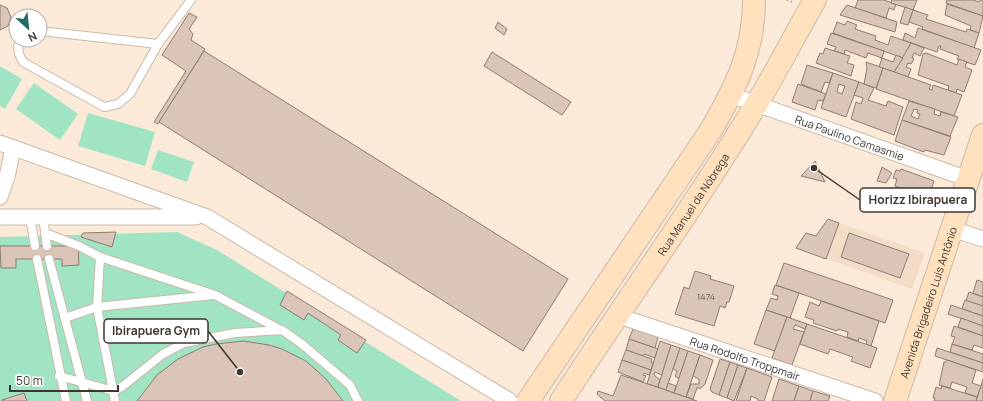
<svg xmlns="http://www.w3.org/2000/svg" width="983" height="401" font-family="Manrope,sans-serif">
<style>
.built{fill:#f4ddc6}
.green{fill:#a0e4c3}
.building{fill:#dac5b8;stroke:#8f7d70;fill-rule:evenodd}
.lines{fill:none;stroke-linecap:round;stroke-linejoin:round}
.lane-casing{stroke:#cab9a9;stroke-width:10}
.street-casing{stroke:#cab9a9;stroke-width:17}
.secondary-casing{stroke:#cab9a9;stroke-width:24}
.path{stroke:#a89b8e;stroke-width:2.5;stroke-dasharray:1 3;stroke-linecap:butt}
.lane{stroke:#fff;stroke-width:8}
.street{stroke:#fff;stroke-width:15}
.secondary{stroke:#ffe1be;stroke-width:22}
.labels{text-anchor:middle;dominant-baseline:central;stroke-width:4;stroke-linejoin:round;paint-order:stroke}
.number-label{font-size:9px;fill:#645a51}
.street-label{font-size:11px;fill:#3d362f;stroke:#fff}
.leader{fill:none;stroke:#3d362f;stroke-width:1.5}
.callout-dot{fill:#3d362f;stroke:#fff;stroke-width:1.5}
.callout{fill:#fff;stroke:#3d362f;stroke-width:1.5}
.callout-label{font-size:12px;text-anchor:middle;font-weight:bold;fill:#3d362f}
</style>
<rect width="100%" height="100%" fill="#fcead9"/>
<polygon class="built" points="828,219 925,253 912,289 796,248 806,233 816,236"/>
<g class="green">
<polygon points="0,66 22,79 5,109 0,106"/>
<polygon points="34,83 78,114 60,140 16,109"/>
<polygon points="88,113 155,132 145,166 78,146"/>
<polygon points="158,150 194,162 187,182 151,169"/>
<polygon points="177,232 217,250 461,401 0,401 0,237"/>
</g>
<g class="building">
<polygon points="858,0 884,0 896,4 894,10 889,8 886,18 855,8"/>
<polygon points="892,0 917,0 913,10 891,3"/>
<polygon points="947,0 973,0 979,2 980,0 983,0 983,16 946,3"/>
<polygon points="947,4 983,16 979,33 970,30 971,26 945,15"/>
<polygon points="0,5 7,8 11,17 8,26 0,30"/>
<polygon points="847,5 897,22 895,32 840,15"/>
<polygon points="905,7 913,10 908,25 900,23"/>
<polygon points="913,10 928,15 926,19 966,32 967,29 979,33 974,48 922,29 923,27 909,22"/>
<polygon points="189,13 197,17 189,29 193,34 191,40 205,49 158,124 154,122 186,71 162,55"/>
<polygon points="847,21 857,25 855,29 876,36 875,40 888,45 891,36 911,43 903,58 833,33 837,22 845,25"/>
<polygon points="498,22 507,29 504,35 495,28"/>
<polygon points="918,28 981,50 975,65 957,59 959,56 940,49 941,46 939,46 937,52 903,40 905,33 915,38"/>
<polygon points="831,33 884,51 882,58 868,53 866,58 845,50 844,54 834,51 836,47 827,44"/>
<polygon points="911,43 924,48 920,56 914,53 912,58 914,59 911,64 908,63 906,67 911,69 908,77 894,72"/>
<polygon points="825,48 850,56 847,63 854,65 851,76 816,63 820,53 823,54"/>
<polygon points="204,51 568,279 523,351 159,122"/>
<polygon points="492,52 571,102 562,115 484,66"/>
<polygon points="926,53 957,65 959,59 967,62 965,67 972,70 964,92 957,89 956,93 948,90 949,86 918,75 923,54"/>
<polygon points="896,55 903,58 894,72 879,67 882,58 893,62"/>
<polygon points="866,62 883,68 876,88 864,84 867,68"/>
<polygon points="807,65 833,73 829,83 825,82 821,92 801,84"/>
<polygon points="883,68 931,85 929,89 932,90 933,85 962,95 954,116 876,89"/>
<path d="M833 73 859 82 846 117 821 108ZM839 84 845 86 842 94 837 92Z"/>
<polygon points="859,82 874,88 868,100 886,106 888,101 903,107 894,135 851,119 856,102 861,104 863,98 854,95"/>
<polygon points="798,84 826,94 823,101 818,100 815,110 792,102"/>
<path d="M909 101 935 109 934 114 940 116 941 112 958 117 950 136 902 120ZM914 109 918 110 917 113 920 114 918 119 911 116Z"/>
<polygon points="902,120 951,137 944,155 925,150 924,152 895,141"/>
<polygon points="815,161 825,182 801,176"/>
<polygon points="882,167 892,173 886,183 877,181"/>
<polygon points="901,169 934,181 928,198 895,186 897,179 893,178 896,170 900,171"/>
<polygon points="828,219 839,223 826,259 796,248 806,233 816,236"/>
<polygon points="116,232 112,247 81,237 83,233"/>
<polygon points="849,233 909,254 900,278 841,257"/>
<polygon points="0,246 78,246 79,265 62,266 62,259 16,259 16,268 1,268"/>
<polygon points="784,263 893,300 885,323 776,285"/>
<polygon points="695,271 711,276 710,279 734,286 729,302 727,302 725,308 720,306 714,326 675,314 684,287 689,289"/>
<polygon points="977,280 983,282 983,297 973,293"/>
<polygon points="775,285 799,293 790,318 766,310 771,298 777,300 778,296 772,294"/>
<polygon points="287,291 366,340 357,353 338,340 341,335 308,313 304,320 280,305"/>
<polygon points="969,292 983,297 983,306 966,301"/>
<polygon points="965,300 983,306 983,316 962,309"/>
<polygon points="821,301 879,321 871,346 866,344 867,341 859,338 858,341 847,337 848,332 838,329 837,331 813,323 814,320 805,317 810,302 819,306"/>
<polygon points="951,305 983,316 983,326 948,314"/>
<polygon points="766,310 787,317 775,351 754,344"/>
<polygon points="787,317 807,324 805,329 795,325 793,329 804,332 792,365 772,358"/>
<polygon points="961,318 983,326 983,336 958,327"/>
<polygon points="807,324 877,348 870,368 851,361 853,357 830,349 828,354 800,344"/>
<polygon points="954,326 983,336 983,348 974,345 972,350 952,344 955,337 951,336"/>
<polygon points="633,329 658,337 655,348 629,339"/>
<polygon points="629,339 658,349 655,358 644,354 643,356 626,350"/>
<polygon points="243,341 269,345 282,349 306,361 326,379 343,401 137,401 157,375 178,359 203,347 216,344"/>
<polygon points="660,341 671,345 662,375 655,372 654,375 660,380 658,387 647,384"/>
<polygon points="952,344 983,354 983,363 950,352"/>
<polygon points="671,345 680,348 666,390 658,387"/>
<polygon points="680,348 688,351 679,379 675,376 677,371 673,369"/>
<polygon points="937,348 983,363 983,372 935,356"/>
<polygon points="626,350 652,359 651,362 653,363 651,370 622,360"/>
<polygon points="688,351 700,355 686,397 674,393"/>
<polygon points="700,355 713,360 705,384 701,388 697,388 693,399 686,397 691,384 699,384 699,379 693,376"/>
<polygon points="720,359 730,362 719,395 712,392 710,389"/>
<polygon points="622,360 651,370 649,375 644,373 643,375 646,376 643,382 618,372"/>
<polygon points="947,360 976,370 972,383 981,386 977,397 965,393 967,387 952,382 950,388 939,385 944,362 946,362"/>
<polygon points="730,362 738,365 727,398 719,395"/>
<polygon points="738,365 747,368 734,401 727,398"/>
<polygon points="747,368 772,377 764,401 758,401 758,399 751,396 750,401 736,401"/>
<polygon points="621,375 666,390 697,401 605,401 597,394 598,391 613,396"/>
<polygon points="779,379 799,386 794,401 772,401"/>
<polygon points="983,379 983,401 976,401 981,386"/>
<polygon points="668,383 676,386 674,393 666,390"/>
<polygon points="799,386 813,391 810,401 794,401"/>
<polygon points="942,386 977,397 976,401 934,401 935,398 933,398 936,387 941,389"/>
<polygon points="813,391 830,396 828,401 810,401"/>
<polygon points="24,393 27,401 2,401 2,400"/>
</g>
<g class="lines">
<g class="lane-casing">
<g id="lane">
<polyline points="40,31 158,44"/>
<polyline points="23,40 18,46 19,54 23,62 104,107 118,104 130,94 158,44 191,0"/>
<polyline points="30,217 35,246"/>
<polyline points="43,217 47,246"/>
<polyline points="45,233 79,246 100,257 215,295 281,330"/>
<polyline points="100,257 97,307 115,401"/>
<polyline points="37,259 66,401"/>
<polyline points="49,259 87,401"/>
<polyline points="65,318 97,307 213,295"/>
<polyline points="59,376 114,391 123,386 163,354 184,343 235,333 282,330 302,344 350,385 358,401"/>
</g>
</g>
<g class="street-casing">
<g id="street">
<path id="s1" d="M731 95 968 179"/>
<polyline points="0,143 207,217 510,401"/>
<polyline points="0,197 7,177 13,148"/>
<polyline points="0,217 196,217"/>
<polyline points="952,229 983,239"/>
<path id="s2" d="M616 315 875 401"/>
</g>
</g>
<g class="secondary-casing">
<g id="secondary">
<path d="M528 401 711 130C736 87 754 51 754 0"/>
<path id="s3" d="M561 401C624 303 694 208 754 108 776 73 794 36 815 0"/>
<path id="s4" d="M895 401 983 135"/>
</g>
</g>
<polyline class="path" points="787,0 794,3"/>
<use href="#lane" class="lane"/>
<use href="#street" class="street"/>
<use href="#secondary" class="secondary"/>
</g>
<g class="labels">
<g class="number-label">
<text x="706" y="296">1474</text>
</g>
<g class="street-label">
<text stroke="none"><textPath href="#s1" startOffset="126">Rua Paulino Camasmie</textPath></text>
<text stroke="none"><textPath href="#s3" startOffset="237">Rua Manuel da Nóbrega</textPath></text>
<text stroke="none"><textPath href="#s4" startOffset="104">Avenida Brigadeiro Luís Antônio</textPath></text>
<text stroke="none"><textPath href="#s2" startOffset="136">Rua Rodolfo Troppmair</textPath></text>
</g>
</g>
<path class="leader" d="M814 168L860 200M240 372L208 331"/>
<g class="callout-dot">
<circle cx="814" cy="168" r="4"/>
<circle cx="240" cy="372" r="4"/>
</g>
<g class="callout">
<rect x="860" y="188" width="115" height="24" rx="4"/>
<rect x="104" y="319" width="104" height="24" rx="4"/>
</g>
<g class="callout-label">
<text x="918" y="204">Horizz Ibirapuera</text>
<text x="156" y="335">Ibirapuera Gym</text>
</g>
<g transform="translate(28 28) rotate(153)"><circle r="19" fill="#ffffff" stroke="#b1afac"/>
<path d="M0-3L7 15L0 10L-7 15Z" fill="#236a5f"/>
<text y="-6" font-size="11" font-weight="bold" text-anchor="middle" fill="#3d362f">N</text>
</g>
<path d="M10 385v6h108v-6" fill="none" stroke="#3d362f" stroke-width="2"/>
<text x="16" y="385" font-size="12" fill="#3d362f" stroke="#ffffff" stroke-width="3" paint-order="stroke">50 m</text>
</svg>
